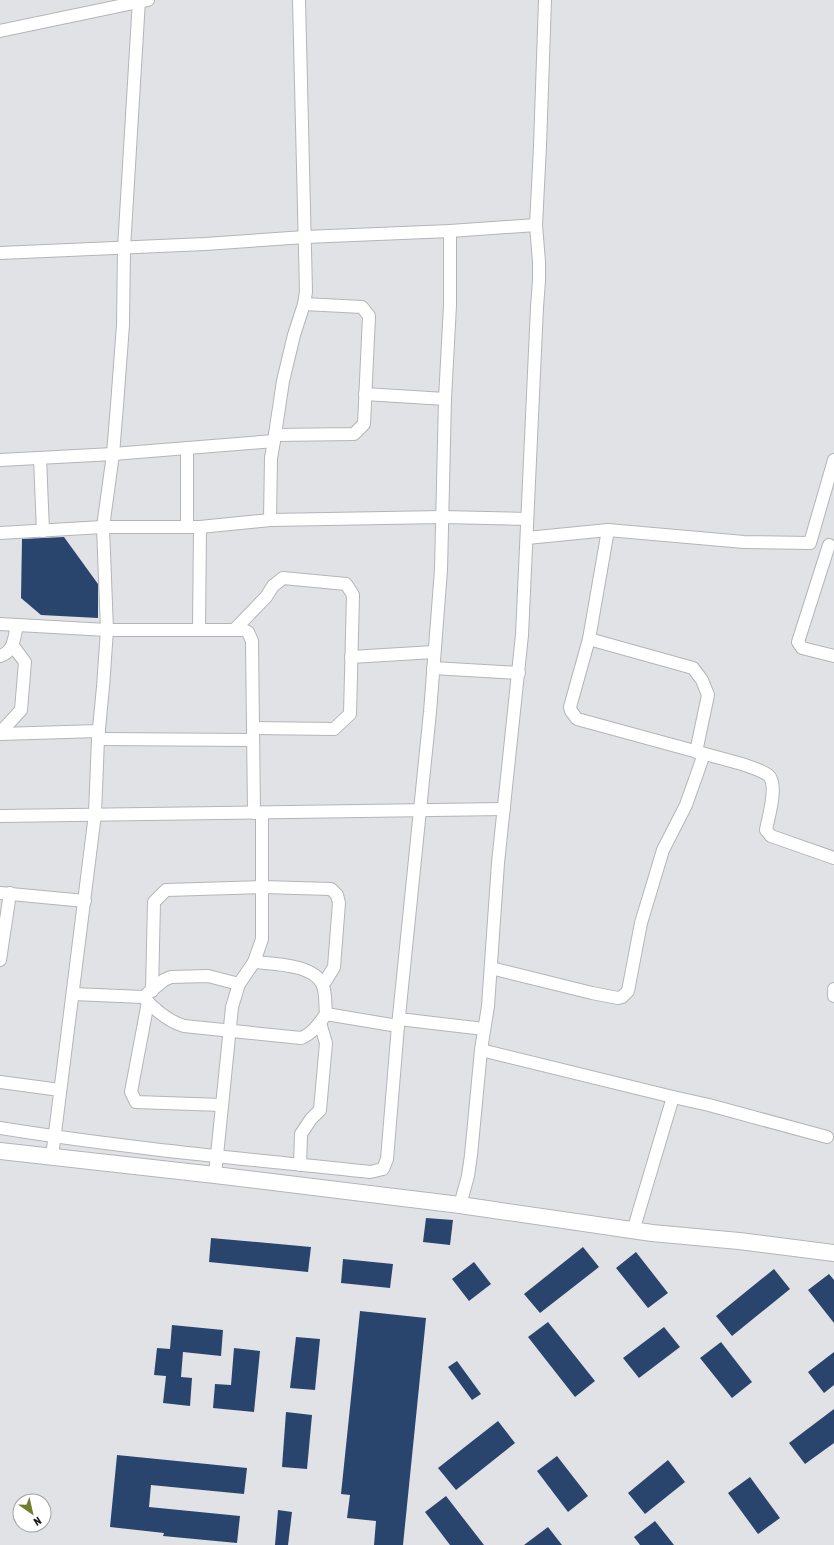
<svg xmlns="http://www.w3.org/2000/svg" width="834" height="1545" font-family="'Asap Condensed',sans-serif">
<style>
.building{fill:#2a456d}
.lines{fill:none;stroke-linecap:round;stroke-linejoin:round}
.minor-casing{stroke:#b3b5b7;stroke-width:14}
.tertiary-casing{stroke:#b3b5b7;stroke-width:18}
.minor{stroke:#fff;stroke-width:12}
.tertiary{stroke:#fff;stroke-width:16}
</style>
<rect width="100%" height="100%" fill="#e1e2e5"/>
<g class="building">
<polygon points="64,537 98,584 98,618 41,615 21,598 22,539"/>
<polygon points="426,1218 453,1220 450,1245 423,1242"/>
<polygon points="211,1238 311,1247 308,1272 209,1262"/>
<polygon points="583,1247 599,1267 540,1313 524,1294"/>
<polygon points="636,1252 668,1293 648,1308 616,1268"/>
<polygon points="343,1259 393,1264 390,1288 341,1283"/>
<polygon points="474,1262 491,1284 469,1301 452,1279"/>
<polygon points="774,1269 790,1289 732,1336 716,1316"/>
<polygon points="829,1274 834,1280 834,1323 808,1290"/>
<polygon points="360,1311 426,1318 403,1545 374,1545 376,1521 347,1518 350,1495 341,1494"/>
<polygon points="548,1322 595,1381 575,1397 528,1337"/>
<polygon points="172,1325 223,1330 221,1356 183,1352 181,1377 192,1378 190,1406 163,1403 166,1376 154,1375 157,1348 170,1349"/>
<polygon points="664,1327 680,1347 639,1378 623,1358"/>
<polygon points="296,1337 320,1339 315,1390 290,1388"/>
<polygon points="721,1342 752,1382 732,1398 700,1358"/>
<polygon points="234,1348 260,1351 254,1412 213,1408 215,1384 231,1385"/>
<polygon points="834,1352 834,1385 824,1393 808,1372"/>
<polygon points="457,1361 481,1394 472,1400 448,1367"/>
<polygon points="834,1409 834,1443 805,1464 789,1443"/>
<polygon points="286,1412 312,1415 307,1469 282,1467"/>
<polygon points="498,1421 515,1443 456,1490 438,1468"/>
<polygon points="117,1455 247,1468 244,1494 151,1485 149,1507 240,1516 237,1543 163,1536 164,1533 110,1527"/>
<polygon points="557,1456 588,1496 568,1512 537,1471"/>
<polygon points="668,1460 685,1482 645,1514 628,1493"/>
<polygon points="750,1477 780,1518 758,1534 728,1493"/>
<polygon points="446,1496 484,1545 450,1545 425,1512"/>
<polygon points="278,1510 292,1512 288,1545 275,1545"/>
<polygon points="655,1521 674,1545 640,1545 634,1537"/>
<polygon points="548,1527 562,1545 524,1545"/>
</g>
<g class="lines">
<g class="minor-casing">
<g id="minor">
<polyline points="0,31 148,0"/>
<polyline points="0,253 205,244 305,237 450,231 536,225"/>
<polyline points="365,394 445,399"/>
<polyline points="275,435 354,434 364,424 369,316 362,307 304,304"/>
<polyline points="187,448 187,527"/>
<polyline points="40,458 43,531"/>
<polyline points="0,460 113,454 274,441"/>
<polyline points="270,520 271,458 274,441 283,381 294,335 304,304 306,292 299,0"/>
<path d="M608 530 589 639 570 707 571 711 577 719 742 764C750 767 761 770 768 775 779 784 768 818 766 830L771 836 834 858"/>
<polyline points="0,533 103,527 200,527 270,520 442,517 527,519"/>
<polyline points="527,538 608,530 744,542 810,543 834,460"/>
<polyline points="829,545 798,642 802,648 834,656"/>
<polyline points="0,624 107,630 244,630 248,632 252,641 254,813"/>
<polyline points="199,630 200,527"/>
<polyline points="234,630 266,597 273,586 283,578 346,584 353,595 350,714 334,729 253,728"/>
<polyline points="589,639 693,668 702,680 708,695 696,752"/>
<path d="M0 656C14 652 14 638 17 625"/>
<polyline points="351,657 434,652"/>
<polyline points="433,668 519,673"/>
<polyline points="0,733 21,710 25,662 13,646"/>
<polyline points="0,734 99,731"/>
<polyline points="98,739 253,740"/>
<polyline points="0,816 504,809"/>
<polyline points="0,893 85,901"/>
<polyline points="0,960 10,893"/>
<polyline points="491,968 592,993 618,998 622,997 628,991 641,923 663,850 686,805 704,754"/>
<polyline points="834,989 834,996"/>
<polyline points="152,991 154,902 166,890 262,887 331,889 337,895 339,903 334,967 323,985"/>
<path d="M73 994 143 997C154 1009 167 1021 184 1026L301 1038C312 1034 319 1024 326 1014 325 1005 326 994 323 986 315 964 273 964 254 962"/>
<polyline points="147,994 164,980 171,977 208,976 239,984"/>
<polyline points="148,1002 131,1092 136,1102 222,1105"/>
<polyline points="326,1014 398,1026"/>
<polyline points="399,1019 484,1029"/>
<polyline points="481,1050 673,1097 709,1105 827,1137"/>
<polyline points="0,1082 60,1090"/>
<path d="M0 1128C123 1148 246 1159 370 1172L383 1169 387 1159 398 1026 430 712 441 570 445 399 450 305V231"/>
<polyline points="52,1157 95,814 98,739 103,687 107,630 103,527 113,454 117,405 123,325 124,248 139,0"/>
<polyline points="300,1165 301,1134 311,1119 320,1110 326,1043 320,1023"/>
<polyline points="215,1175 232,1007 239,984 254,962 262,939 262,813"/>
<polyline points="460,1205 468,1176 471,1155 481,1050 488,1006 498,863 522,635 537,307 539,281 539,262 536,225 540,146 545,0"/>
<polyline points="633,1231 673,1097"/>
</g>
</g>
<g class="tertiary-casing">
<polyline id="tertiary" points="0,1151 215,1175 460,1205 652,1233 739,1241 834,1253"/>
</g>
<use href="#minor" class="minor"/>
<use href="#tertiary" class="tertiary"/>
</g>
<g transform="translate(32 1513) rotate(146)"><circle r="19" fill="#ffffff" stroke="#a3a3a4"/>
<path d="M0-3L7 15L0 10L-7 15Z" fill="#717f2d"/>
<text y="-6" font-size="11" font-weight="bold" text-anchor="middle" fill="#1a1a1b">N</text>
</g>
</svg>
